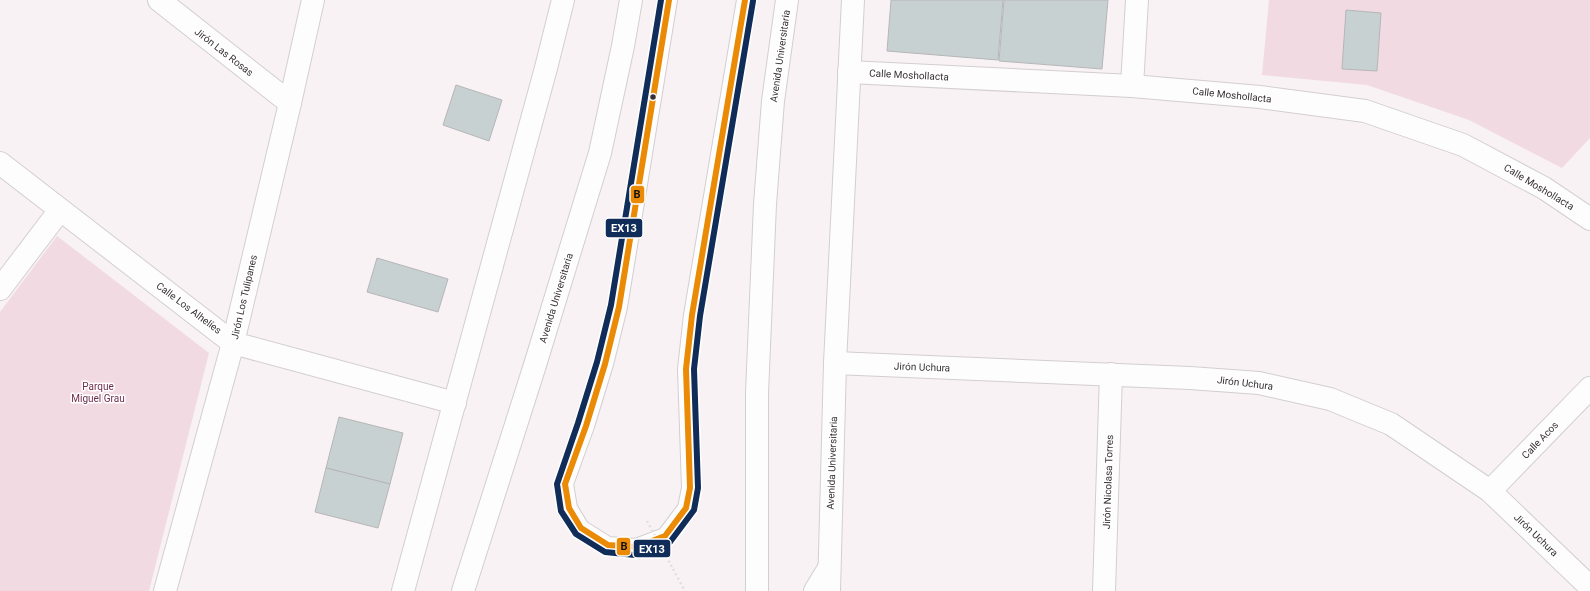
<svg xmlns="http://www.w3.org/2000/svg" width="1590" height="591" font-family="Roboto,sans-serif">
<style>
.green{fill:#f2dae3}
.building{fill:#c7d1d1;stroke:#b7b6b7}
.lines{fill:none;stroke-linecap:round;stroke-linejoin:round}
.lane-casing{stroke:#d3ced0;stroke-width:18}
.street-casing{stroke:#d3ced0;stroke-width:24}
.primary-casing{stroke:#d3ced0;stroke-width:24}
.path{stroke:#e1dee0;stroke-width:2.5;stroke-dasharray:2 3;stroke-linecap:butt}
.lane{stroke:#fefdfd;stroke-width:16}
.street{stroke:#fefdfd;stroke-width:22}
.primary{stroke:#fefdfd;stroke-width:22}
.path-bridge{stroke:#e1dee0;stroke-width:2.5;stroke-dasharray:2 3;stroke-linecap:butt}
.bus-1-casing{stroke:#fff;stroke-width:9}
.bus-2-casing{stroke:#fff;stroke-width:9}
.bus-1{stroke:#eb8b05;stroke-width:6}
.bus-2{stroke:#102c58;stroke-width:6}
.bus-dot{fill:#373133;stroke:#fff;stroke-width:1.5}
.labels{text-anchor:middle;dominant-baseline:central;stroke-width:3;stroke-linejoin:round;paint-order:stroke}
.street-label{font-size:10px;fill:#373133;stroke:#fff}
.park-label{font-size:10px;fill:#6f2e4c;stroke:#fff}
.line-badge{stroke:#fff;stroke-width:1.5}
.badge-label{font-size:11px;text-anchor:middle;font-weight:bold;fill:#fff}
.pale-badge-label{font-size:11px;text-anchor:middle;font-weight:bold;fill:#111}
</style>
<rect width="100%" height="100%" fill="#f8f2f4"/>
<g class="green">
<polygon points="1269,0 1590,0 1590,138 1562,168 1469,120 1367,85 1262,75"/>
<polygon points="57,236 209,353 149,591 0,591 0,312"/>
</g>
<g class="building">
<polygon points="891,0 1003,0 998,60 887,51"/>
<polygon points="1004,0 1108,0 1102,69 999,61"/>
<polygon points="1346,10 1381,13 1377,71 1342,69"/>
<polygon points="456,85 502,100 489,141 443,125"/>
<polygon points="377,258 448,279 438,312 367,292"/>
<polygon points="339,417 403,433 390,484 326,468"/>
<polygon points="326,468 390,484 378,528 315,512"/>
</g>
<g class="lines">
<g class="lane-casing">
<polyline id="lane" points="669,0 619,307 605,364 586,426 565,484 569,508 581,528 608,545 636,547 665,536 686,508 690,488 686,369 692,315 745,0"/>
</g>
<g class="street-casing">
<g id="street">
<polyline points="159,0 290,103"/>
<polyline points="849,72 1132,86 1260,97 1365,111 1463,145 1544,188 1590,219"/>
<polyline points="1132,86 1137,0"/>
<polyline points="0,163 233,343 455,403"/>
<polyline points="0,289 60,210"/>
<polyline points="835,363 1190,378 1259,383 1330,399 1391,424 1490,491 1590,587"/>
<polyline points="1490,491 1590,388"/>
<polyline points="165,591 233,343 290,103 313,0"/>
<polyline points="403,591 546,68 563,0"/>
<polyline points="829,591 835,363 853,0"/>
<polyline points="1104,591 1111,374"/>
</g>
</g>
<g class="primary-casing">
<g id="primary">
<polyline points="463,591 535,365 600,153 623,46 631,0"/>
<polyline points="757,591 757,393 765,204 773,101 787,0"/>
<polyline points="815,591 829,568"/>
</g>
</g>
<polyline class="path" points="673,569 685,591"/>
<use href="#lane" class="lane"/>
<use href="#street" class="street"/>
<use href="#primary" class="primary"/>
<polyline class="path-bridge" points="647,521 673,569"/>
<g class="bus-1-casing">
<polyline id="bus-1" points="669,0 619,307 605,364 586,426 565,484 569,508 581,528 608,545 636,547 665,536 686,508 690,488 686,369 692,315 745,0"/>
</g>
<g class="bus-2-casing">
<polyline id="bus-2" points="661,0 611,305 597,362 578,423 557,484 561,511 576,534 605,552 635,555 670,542 694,510 698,488 694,369 700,316 753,1"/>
</g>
<use href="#bus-1" class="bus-1"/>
<use href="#bus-2" class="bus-2"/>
</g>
<circle class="bus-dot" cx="653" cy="97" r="3.5"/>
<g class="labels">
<g class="street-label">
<text transform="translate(224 52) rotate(38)">Jirón Las Rosas</text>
<text transform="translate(780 56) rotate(-82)">Avenida Universitaria</text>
<text transform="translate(909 75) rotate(3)">Calle Moshollacta</text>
<text transform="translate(1232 95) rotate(6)">Calle Moshollacta</text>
<text transform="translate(1539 187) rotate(31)">Calle Moshollacta</text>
<text transform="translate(244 297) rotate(-77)">Jirón Los Tulipanes</text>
<text transform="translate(556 298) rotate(-73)">Avenida Universitaria</text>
<text transform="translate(189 308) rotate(37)">Calle Los Alhelíes</text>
<text transform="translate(922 367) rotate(2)">Jirón Uchura</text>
<text transform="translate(1245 383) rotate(7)">Jirón Uchura</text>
<text transform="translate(1540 440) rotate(-46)">Calle Acos</text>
<text transform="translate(832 463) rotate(-88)">Avenida Universitaria</text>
<text transform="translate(1108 482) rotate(-88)">Jirón Nicolasa Torres</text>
<text transform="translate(1536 535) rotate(44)">Jirón Uchura</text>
</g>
<g class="park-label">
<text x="98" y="386">Parque<tspan x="98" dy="12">Miguel Grau</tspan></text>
</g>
</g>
<g class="line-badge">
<rect x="630" y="185" width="15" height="19" rx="4" fill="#eb8b05"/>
<rect x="605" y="218" width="38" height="20" rx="4" fill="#102c58"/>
<rect x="616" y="537" width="15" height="19" rx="4" fill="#eb8b05"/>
<rect x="633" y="539" width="38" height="19" rx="4" fill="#102c58"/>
</g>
<g class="badge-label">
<text x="624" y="232">EX13</text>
<text x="652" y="553">EX13</text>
</g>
<g class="pale-badge-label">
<text x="637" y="198">B</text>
<text x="624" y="550">B</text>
</g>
</svg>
